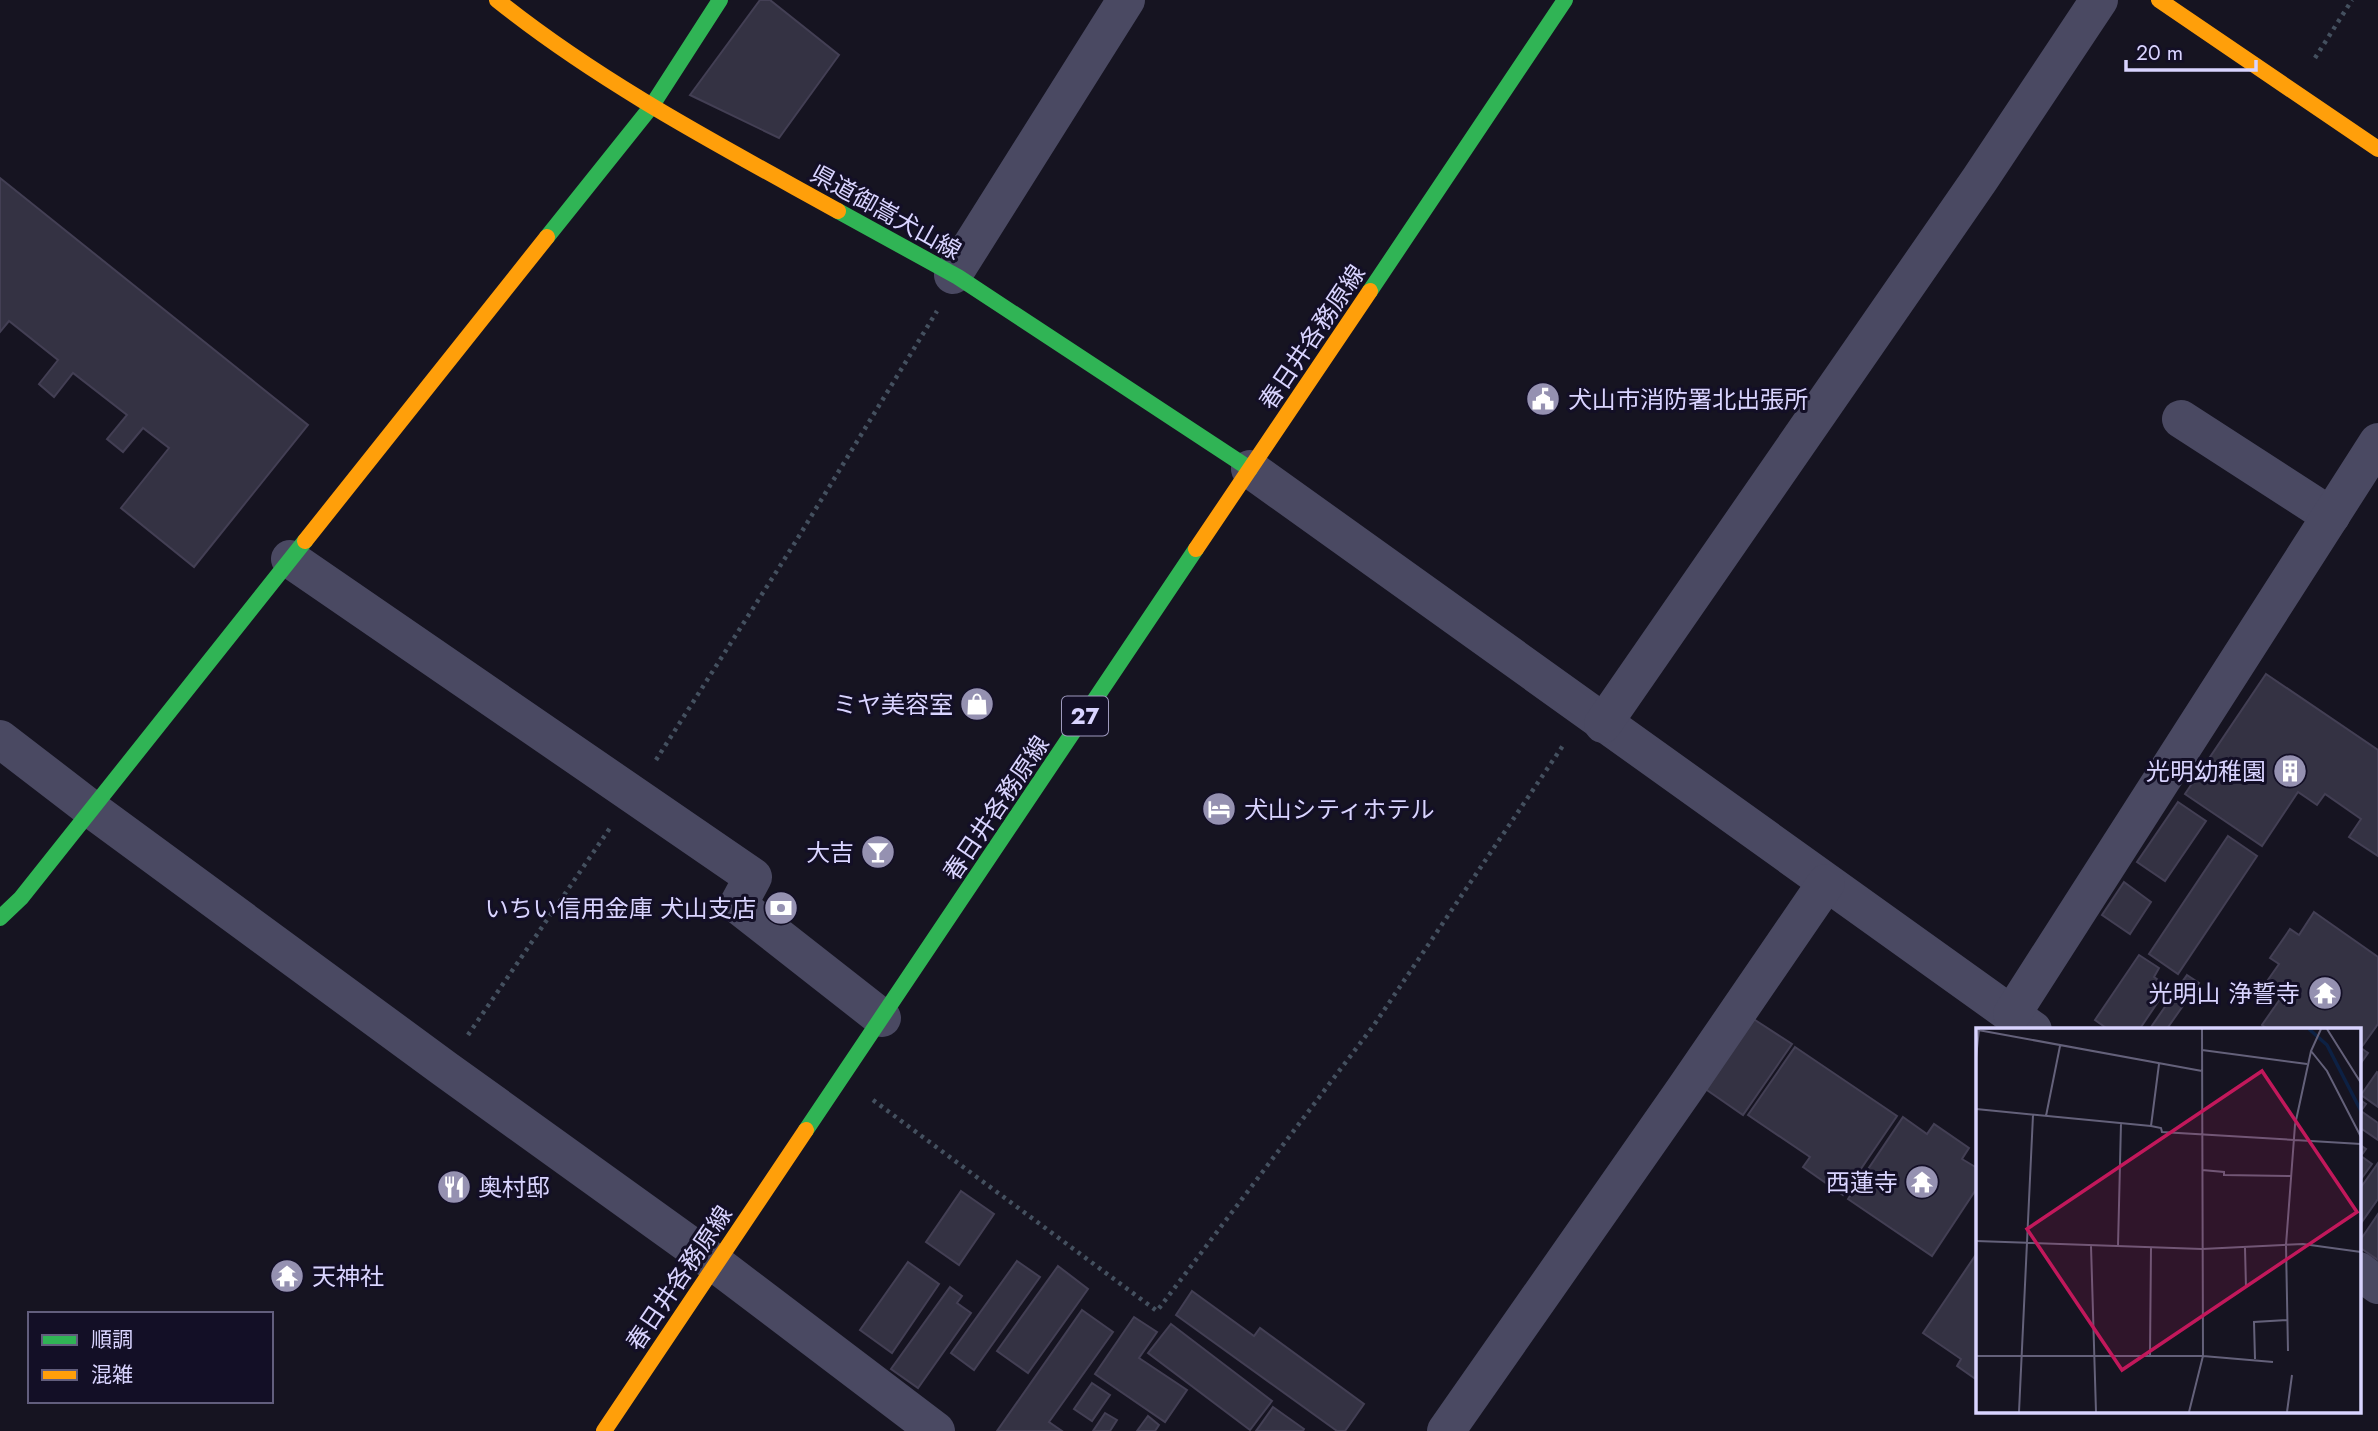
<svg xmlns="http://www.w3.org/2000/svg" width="2378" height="1431" font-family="Jost,'Noto Sans JP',sans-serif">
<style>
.building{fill:#343243;stroke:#433f54;stroke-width:2}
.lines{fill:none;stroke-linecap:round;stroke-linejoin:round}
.path{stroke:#44505f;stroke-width:4.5;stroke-dasharray:3.5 5;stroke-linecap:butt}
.street{stroke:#4a4962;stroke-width:38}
.fast{stroke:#30b455;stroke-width:16}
.slow{stroke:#ff9f0a;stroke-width:16}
.labels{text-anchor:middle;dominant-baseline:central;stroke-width:6;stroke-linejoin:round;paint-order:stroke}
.shield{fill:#130f26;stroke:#9e99be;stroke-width:2}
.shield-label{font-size:23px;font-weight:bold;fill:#d9d4ff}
.street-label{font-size:24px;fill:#d9d4ff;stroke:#130f26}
.poi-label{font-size:24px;fill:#d9d4ff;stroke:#130f26;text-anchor:end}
.inset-river{fill:none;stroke:#0d2144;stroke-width:3.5}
.inset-road{fill:none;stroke:#64617a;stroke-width:2}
.view{fill:#c2185b;fill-opacity:0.15;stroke:#c2185b;stroke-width:3.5}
.inset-edge{fill:none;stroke:#d9d4ff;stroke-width:3.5}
</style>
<rect width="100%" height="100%" fill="#161421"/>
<g class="building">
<polygon points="760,0 770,0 839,55 779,138 690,95"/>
<polygon points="0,178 308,425 194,567 121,508 169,448 143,428 123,452 107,439 127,415 73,373 54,397 39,384 58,360 9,321 0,332"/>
<polygon points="2266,674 2378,750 2378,856 2349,837 2361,819 2325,794 2317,805 2298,792 2262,846 2185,794"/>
<polygon points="2178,802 2206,821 2165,881 2137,862"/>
<polygon points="2228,836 2257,856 2178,974 2149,954"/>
<polygon points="2124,882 2151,902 2130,934 2102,915"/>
<polygon points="2314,912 2378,957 2378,1024 2361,1048 2368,1053 2361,1063 2359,1061 2359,1030 2269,1030 2262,1025 2280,999 2263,987 2279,964 2270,958 2290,929 2299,935"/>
<polygon points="2139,955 2159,968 2154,977 2168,987 2139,1030 2109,1030 2095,1020"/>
<polygon points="2187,975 2199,983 2166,1030 2149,1030"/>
<polygon points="1752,1018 1792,1044 1743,1115 1704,1088"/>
<polygon points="1795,1047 1897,1116 1843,1195 1803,1167 1810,1157 1748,1115"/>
<polygon points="2377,1072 2378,1073 2378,1107 2361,1095"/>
<polygon points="2359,1099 2366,1104 2361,1111 2378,1123 2378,1140 2359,1127"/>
<polygon points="1903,1117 1927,1134 1934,1124 1969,1148 1962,1159 1977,1168 1977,1188 1932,1256 1848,1199"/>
<polygon points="2359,1144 2366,1149 2361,1156 2372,1164 2359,1182"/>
<polygon points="2378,1163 2378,1199 2359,1226 2359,1190"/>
<polygon points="961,1191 994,1214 959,1265 926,1242"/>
<polygon points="2378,1214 2378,1260 2359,1247 2359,1242"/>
<polygon points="1977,1253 1977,1380 1957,1366 1961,1359 1923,1333"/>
<polygon points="1017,1261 1040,1277 974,1370 951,1353"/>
<polygon points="908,1262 939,1284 892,1353 860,1330"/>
<polygon points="1058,1266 1088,1289 1028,1373 997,1351"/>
<polygon points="950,1287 962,1296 957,1303 971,1313 918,1388 891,1369"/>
<polygon points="1192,1291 1254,1336 1260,1328 1364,1404 1345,1431 1337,1431 1176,1315"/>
<polygon points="1082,1310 1113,1332 1049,1422 1062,1431 997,1431"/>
<polygon points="1134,1317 1157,1332 1139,1358 1187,1390 1165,1422 1095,1374"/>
<polygon points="1171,1324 1272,1401 1250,1430 1148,1353"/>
<polygon points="1092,1383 1110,1395 1092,1421 1074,1409"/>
<polygon points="1273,1407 1304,1429 1303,1431 1256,1431"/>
<polygon points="1105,1413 1117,1420 1110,1431 1093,1431"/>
<polygon points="1148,1416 1159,1425 1155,1431 1137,1431"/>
</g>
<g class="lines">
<g class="path">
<polyline points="2315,58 2352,0"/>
<polyline points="656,760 796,541 937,311"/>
<polyline points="468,1035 610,828"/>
<polyline points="873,1100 1157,1311 1374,1025 1564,744"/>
</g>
<g class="street">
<polyline points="953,275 1126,0"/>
<polyline points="2181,419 2331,516"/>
<polyline points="1250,469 2033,1030"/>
<polyline points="290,559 753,877 738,905 882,1018"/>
<polyline points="1603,724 1980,179 2099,0"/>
<polyline points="0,739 91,809 445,1069 716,1264 936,1431"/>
<polyline points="2012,1014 2378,442"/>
<polyline points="2359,1271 2378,1285"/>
<polyline points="1446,1431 1685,1089 1826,883"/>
</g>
<g class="fast">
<polyline points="838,211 958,277 1250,469"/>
<polyline points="547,237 651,107 720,0"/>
<polyline points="1370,291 1565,0"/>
<polyline points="0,918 21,898 305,541"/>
<polyline points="806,1130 1196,549"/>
</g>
<g class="slow">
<path d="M497 0C602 84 721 146 838 211"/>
<polyline points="2159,0 2378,149"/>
<polyline points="305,541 547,237"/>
<polyline points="1196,549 1370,291"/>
<polyline points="604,1431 806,1130"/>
</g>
</g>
<defs>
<g id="civic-disc" transform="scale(1.75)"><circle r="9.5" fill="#9591b1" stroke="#130f26"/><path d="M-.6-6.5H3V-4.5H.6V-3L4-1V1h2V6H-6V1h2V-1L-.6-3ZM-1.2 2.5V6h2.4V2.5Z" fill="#fff"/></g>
<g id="shop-disc" transform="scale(1.75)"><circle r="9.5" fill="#9591b1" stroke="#130f26"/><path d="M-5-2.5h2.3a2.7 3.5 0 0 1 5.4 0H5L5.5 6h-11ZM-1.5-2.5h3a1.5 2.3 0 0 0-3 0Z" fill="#fff"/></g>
<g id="building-disc" transform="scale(1.75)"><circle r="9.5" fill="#9591b1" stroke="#130f26"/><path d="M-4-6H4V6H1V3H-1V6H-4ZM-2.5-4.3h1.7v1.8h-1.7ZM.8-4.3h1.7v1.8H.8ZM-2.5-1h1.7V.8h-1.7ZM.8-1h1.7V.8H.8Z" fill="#fff"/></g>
<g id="hotel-disc" transform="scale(1.75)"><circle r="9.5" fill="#9591b1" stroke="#130f26"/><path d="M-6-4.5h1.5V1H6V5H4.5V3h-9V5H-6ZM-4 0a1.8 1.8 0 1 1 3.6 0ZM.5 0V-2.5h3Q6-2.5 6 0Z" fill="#fff"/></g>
<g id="bar-disc" transform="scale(1.75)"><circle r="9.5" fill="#9591b1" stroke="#130f26"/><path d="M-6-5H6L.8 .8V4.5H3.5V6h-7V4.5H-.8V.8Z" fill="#fff"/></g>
<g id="bank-disc" transform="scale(1.75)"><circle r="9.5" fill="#9591b1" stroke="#130f26"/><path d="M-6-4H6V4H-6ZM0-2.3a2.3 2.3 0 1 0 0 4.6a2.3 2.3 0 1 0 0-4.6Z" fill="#fff"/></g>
<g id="temple-disc" transform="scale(1.75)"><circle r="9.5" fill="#9591b1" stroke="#130f26"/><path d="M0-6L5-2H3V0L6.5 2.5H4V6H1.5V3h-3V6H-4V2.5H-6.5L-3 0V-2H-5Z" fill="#fff"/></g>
<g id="restaurant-disc" transform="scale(1.75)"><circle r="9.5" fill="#9591b1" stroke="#130f26"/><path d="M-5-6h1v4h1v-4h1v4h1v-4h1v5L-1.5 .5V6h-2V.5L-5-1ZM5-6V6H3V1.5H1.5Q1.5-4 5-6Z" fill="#fff"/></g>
</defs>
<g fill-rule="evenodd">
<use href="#civic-disc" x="1543" y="399"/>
<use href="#shop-disc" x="977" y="704"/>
<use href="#building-disc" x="2290" y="771"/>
<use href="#hotel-disc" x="1219" y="809"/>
<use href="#bar-disc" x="878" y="852"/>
<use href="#bank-disc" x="781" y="908"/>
<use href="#temple-disc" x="2325" y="993"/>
<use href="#temple-disc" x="1922" y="1182"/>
<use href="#restaurant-disc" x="454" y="1187"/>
<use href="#temple-disc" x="287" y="1276"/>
</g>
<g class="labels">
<rect class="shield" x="1062" y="696.5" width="46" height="39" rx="5"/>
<g class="shield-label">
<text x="1085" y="716">27</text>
</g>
<g class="street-label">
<text transform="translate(886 212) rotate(29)">県道御嵩犬山線</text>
<text transform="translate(1312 337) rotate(-56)">春日井各務原線</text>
<text transform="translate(996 808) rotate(-56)">春日井各務原線</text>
<text transform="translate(679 1278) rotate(-56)">春日井各務原線</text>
</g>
<g class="poi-label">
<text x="1568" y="399" text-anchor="start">犬山市消防署北出張所</text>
<text x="953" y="704">ミヤ美容室</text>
<text x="2266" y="771">光明幼稚園</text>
<text x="1244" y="809" text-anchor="start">犬山シティホテル</text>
<text x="854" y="852">大吉</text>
<text x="756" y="908">いちい信用金庫 犬山支店</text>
<text x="2300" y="993">光明山 浄誓寺</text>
<text x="1898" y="1182">西蓮寺</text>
<text x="478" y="1187" text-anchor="start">奥村邸</text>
<text x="312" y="1276" text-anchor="start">天神社</text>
</g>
</g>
<g transform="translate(1976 1028)">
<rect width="385" height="385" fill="#161421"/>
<path class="inset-river" d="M333 1 351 17 385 83"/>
<path class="inset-road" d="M351 1 385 55M2 2 226 43M226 22 331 36M335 23 351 43 385 109M0 30 3 1M0 81 175 98 185 100 186 104 385 116M70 88 84 18M175 98 183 36M226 142 248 144V147L315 148M0 213 226 221M115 218 120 384M142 218 145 95M269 220 270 260M226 221 327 216 385 224M312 323 310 217 319 97 335 23 345 1M174 327 175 219M0 328H227L297 334M279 331 278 294 311 292M43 384 57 87M213 384 227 328 226 1M311 384 316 347"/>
<path class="view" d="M286 43 381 184 146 342 51 201Z"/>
<rect width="385" height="385" class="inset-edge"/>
</g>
<rect x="28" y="1312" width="245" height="91" fill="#130f26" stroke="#625e7d" stroke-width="2"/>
<rect x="42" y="1335" width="35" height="10" fill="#30b455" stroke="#625e7d" stroke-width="2"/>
<text x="91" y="1347" font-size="21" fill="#d9d4ff">順調</text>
<rect x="42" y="1370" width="35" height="10" fill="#ff9f0a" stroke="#625e7d" stroke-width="2"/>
<text x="91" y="1382" font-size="21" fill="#d9d4ff">混雑</text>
<path d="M2126 60v10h130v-10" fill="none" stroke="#d9d4ff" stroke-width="3.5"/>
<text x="2136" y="60" font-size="21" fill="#d9d4ff" stroke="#130f26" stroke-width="5" paint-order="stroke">20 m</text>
</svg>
